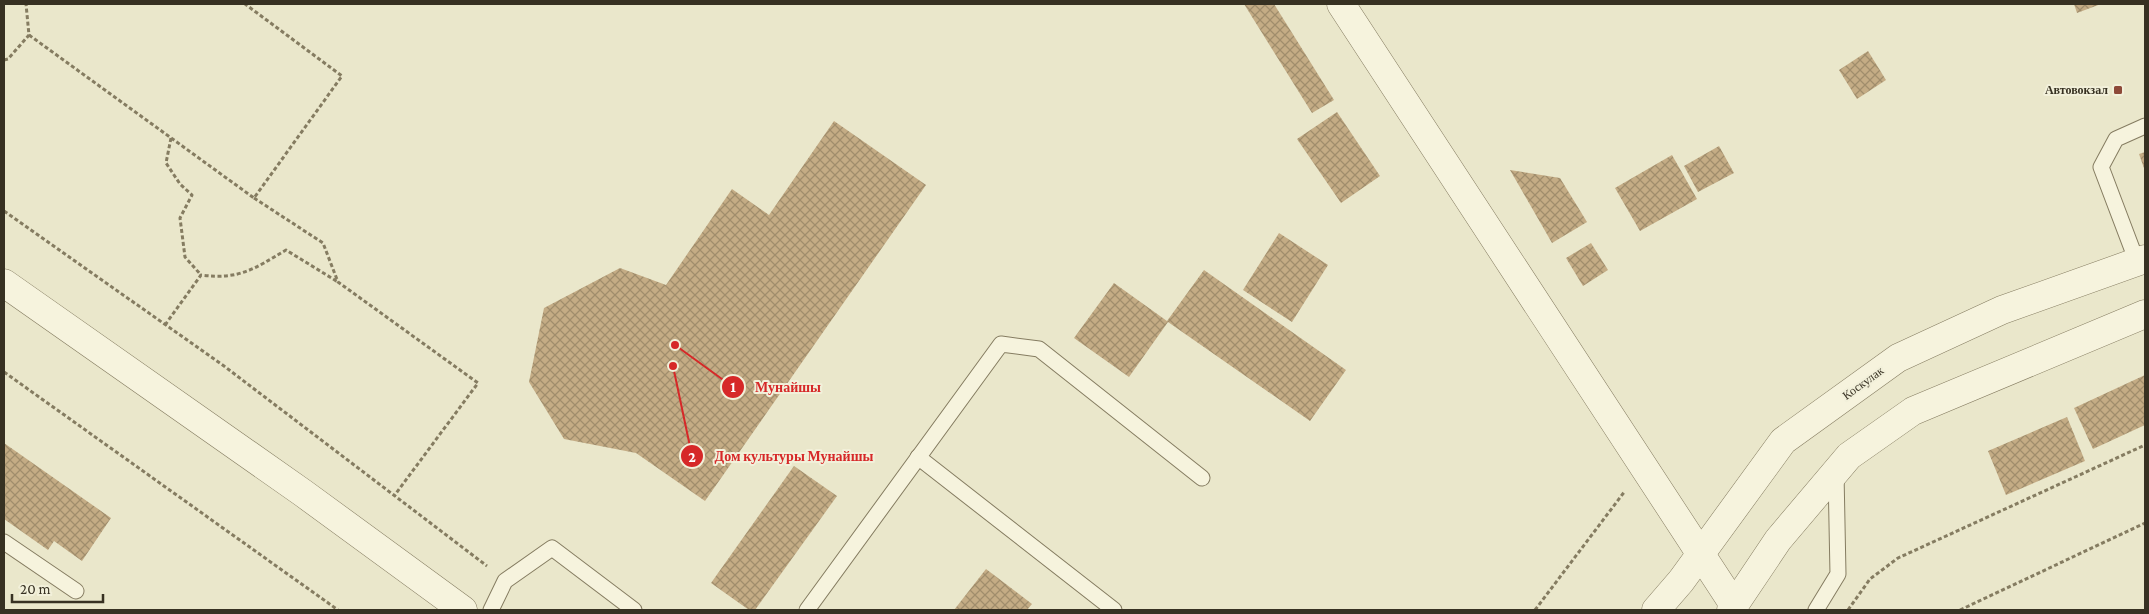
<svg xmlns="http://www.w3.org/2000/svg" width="2149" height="614" font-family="'Crimson Pro',serif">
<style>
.building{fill:url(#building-cross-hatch)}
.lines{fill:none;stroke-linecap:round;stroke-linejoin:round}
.service-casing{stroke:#857c61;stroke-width:17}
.minor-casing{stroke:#857c61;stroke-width:29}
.tertiary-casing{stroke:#857c61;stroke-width:29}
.path{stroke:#857c61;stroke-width:3;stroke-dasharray:4 2.5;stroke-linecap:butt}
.service{stroke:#f6f3dd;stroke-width:15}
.minor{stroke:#f6f3dd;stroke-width:28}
.tertiary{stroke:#f6f3dd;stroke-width:28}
.poi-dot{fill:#8d4938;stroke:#f2f0da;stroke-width:2}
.labels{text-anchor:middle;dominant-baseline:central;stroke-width:4;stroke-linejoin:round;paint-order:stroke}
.poi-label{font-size:12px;font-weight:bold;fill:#373122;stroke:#f2f0da;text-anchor:end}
.street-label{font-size:12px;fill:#373122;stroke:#f2f0da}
.leader{fill:none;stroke:#d62828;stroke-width:2}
.callout-dot{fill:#d62828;stroke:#f2f0da;stroke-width:2}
.mark-label{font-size:15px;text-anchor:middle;font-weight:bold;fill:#fff}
.callout-label{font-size:14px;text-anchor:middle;font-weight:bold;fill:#d62828;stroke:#f2f0da;stroke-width:4;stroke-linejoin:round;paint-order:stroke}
</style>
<defs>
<pattern id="building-cross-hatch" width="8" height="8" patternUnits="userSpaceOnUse" patternTransform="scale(1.25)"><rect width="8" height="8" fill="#c4ac85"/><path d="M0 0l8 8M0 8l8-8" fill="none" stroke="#a08d6c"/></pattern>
</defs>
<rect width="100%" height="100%" fill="#eae7cb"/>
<g class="building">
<polygon points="1244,4 1274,4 1334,100 1312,113"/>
<polygon points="2074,4 2101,4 2077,13"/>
<polygon points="1868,51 1886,80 1857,99 1839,70"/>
<polygon points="1337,112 1380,176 1341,203 1297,139"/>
<polygon points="834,121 926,185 705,501 636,453 564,439 529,382 544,308 620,268 666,285 732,189 769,215"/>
<polygon points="1719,146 1734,173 1698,192 1684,166"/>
<polygon points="2145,152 2145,171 2139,154"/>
<polygon points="1672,155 1697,199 1640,231 1615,188"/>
<polygon points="1510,170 1560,178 1587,222 1552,243"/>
<polygon points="1279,233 1328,265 1292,322 1243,290"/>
<polygon points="1591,243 1608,270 1583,286 1566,258"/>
<polygon points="1204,270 1346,370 1310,421 1168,322 1129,377 1074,338 1114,283 1167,321"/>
<polygon points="2145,375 2145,425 2093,449 2074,408"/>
<polygon points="2067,417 2085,461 2006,495 1988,451"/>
<polygon points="4,443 111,518 82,561 54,541 48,550 4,519"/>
<polygon points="794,466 837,496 755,610 749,610 711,583"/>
<polygon points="986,569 1032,604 1027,610 954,610"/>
</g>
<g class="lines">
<g class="service-casing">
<g id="service">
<polyline points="2137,262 2101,167 2116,139 2145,126"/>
<polyline points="918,457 1114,610"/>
<polyline points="4,542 76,591"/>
<polyline points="491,610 505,581 552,548 634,610"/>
<polyline points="807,610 1001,344 1039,349 1202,478"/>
<polyline points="1816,610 1838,574 1836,473"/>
</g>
</g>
<g class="minor-casing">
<polyline id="minor" points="1341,4 1734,605"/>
</g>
<g class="tertiary-casing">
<g id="tertiary">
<polyline points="4,283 303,493 463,610"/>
<polyline points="1656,610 1681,581 1783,441 1898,358 2002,310 2145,259"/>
<polyline points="1731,610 1778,540 1849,456 1913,411 2145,314"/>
</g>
</g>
<g class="path">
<polyline points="29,35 254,198 342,76 245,4"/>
<polyline points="4,60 8,59 29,35 26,4"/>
<polyline points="171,138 166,163 180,184 192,195 180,218 185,257 201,275"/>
<polyline points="254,198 323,243 338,282 478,383 394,496"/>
<polyline points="4,211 224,366 487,566"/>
<path d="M165 325 201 275C239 280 254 269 286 250L338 282"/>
<polyline points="4,372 338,610"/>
<polyline points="1535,610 1625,491"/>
<polyline points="1848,610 1870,579 1898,558 2145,445"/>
<polyline points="1960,610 2145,523"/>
</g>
<use href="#service" class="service"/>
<use href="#minor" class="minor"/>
<use href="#tertiary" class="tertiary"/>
</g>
<rect class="poi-dot" x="2113" y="85" width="10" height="10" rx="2.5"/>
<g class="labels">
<g class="poi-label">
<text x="2108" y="90">Автовокзал</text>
</g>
<g class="street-label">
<text transform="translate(1863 383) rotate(-36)">Коскулак</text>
</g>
</g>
<path class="leader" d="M675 345L733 387M673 366L692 456"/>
<g class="callout-dot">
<circle cx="675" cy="345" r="5"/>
<circle cx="673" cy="366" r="5"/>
<circle cx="733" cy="387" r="12"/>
<circle cx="692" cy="456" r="12"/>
</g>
<g class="mark-label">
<text x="733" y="392">1</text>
<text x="692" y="462">2</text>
</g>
<g class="callout-label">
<text x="788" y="392">Мунайшы</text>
<text x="794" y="461">Дом культуры Мунайшы</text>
</g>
<rect width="2149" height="614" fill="none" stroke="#373122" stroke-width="10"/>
<path d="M12 594v8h91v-8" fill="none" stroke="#373122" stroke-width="2.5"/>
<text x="20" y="594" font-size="15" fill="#373122" stroke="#f2f0da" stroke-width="4" paint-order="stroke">20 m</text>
</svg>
